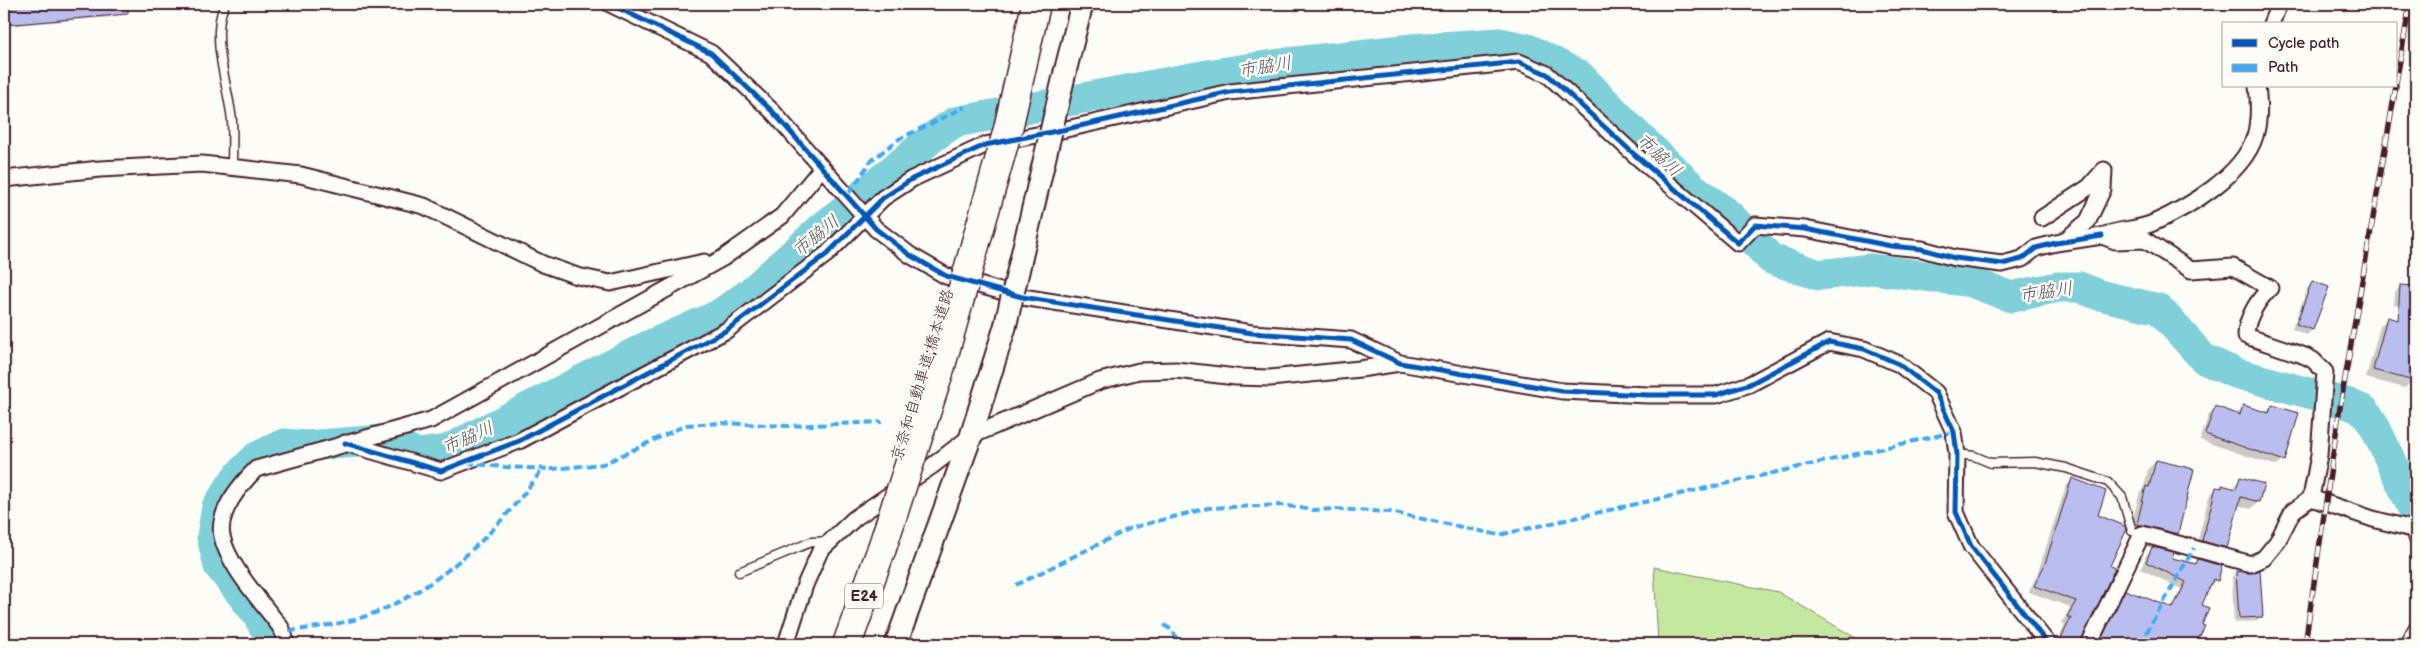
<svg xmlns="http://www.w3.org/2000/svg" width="2420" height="648" font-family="'Balsamiq Sans','Klee One',sans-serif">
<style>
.green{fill:#c5e8a1;stroke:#888466}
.shadow{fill:#0003}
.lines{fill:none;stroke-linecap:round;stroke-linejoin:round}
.river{stroke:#7fd0d8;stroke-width:31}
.building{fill:#babeef;stroke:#4a1f2b}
.lane-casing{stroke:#4a1f2b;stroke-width:11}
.street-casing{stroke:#4a1f2b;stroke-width:19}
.secondary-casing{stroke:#4a1f2b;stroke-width:25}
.highway-casing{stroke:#4a1f2b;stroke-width:31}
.lane{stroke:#fdfcf7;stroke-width:8}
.street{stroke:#fdfcf7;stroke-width:15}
.secondary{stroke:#fdfcf7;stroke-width:21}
.highway{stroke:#fdfcf7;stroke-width:28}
.rail-casing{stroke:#4a1f2b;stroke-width:5.5}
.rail{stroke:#fdfcf7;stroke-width:4;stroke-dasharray:11;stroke-linecap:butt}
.secondary-bridge-casing{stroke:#4a1f2b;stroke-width:25;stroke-linecap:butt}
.highway-bridge-casing{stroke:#4a1f2b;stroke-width:31;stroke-linecap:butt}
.secondary-bridge{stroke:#fdfcf7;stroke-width:21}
.highway-bridge{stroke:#fdfcf7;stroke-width:28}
.quiet{stroke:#3fa9f5;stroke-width:4;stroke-dasharray:8 4;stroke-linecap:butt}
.cycleway-casing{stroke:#fdfcf7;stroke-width:8}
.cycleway{stroke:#0057b8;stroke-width:5}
.labels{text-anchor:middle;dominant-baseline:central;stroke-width:5;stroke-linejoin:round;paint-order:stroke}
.shield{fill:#fdfcf7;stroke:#806168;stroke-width:1}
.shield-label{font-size:15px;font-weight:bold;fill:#4a1f2b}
.street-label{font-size:16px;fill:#4a1f2b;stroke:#fdfcf7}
.water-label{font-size:18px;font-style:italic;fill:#5a545f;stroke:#fdfcf7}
</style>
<rect width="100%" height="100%" fill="#fdfcf7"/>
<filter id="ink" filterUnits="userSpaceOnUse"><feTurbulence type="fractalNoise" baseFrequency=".02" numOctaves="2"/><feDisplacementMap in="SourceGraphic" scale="10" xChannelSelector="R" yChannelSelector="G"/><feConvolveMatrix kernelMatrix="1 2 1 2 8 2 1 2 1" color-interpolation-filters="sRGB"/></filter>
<g filter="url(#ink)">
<polygon class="green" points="1654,567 1778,592 1866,644 1658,644"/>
<g class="shadow">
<polygon points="4,4 114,4 115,15 113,17 4,26"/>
<polygon points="2313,282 2327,288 2312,330 2307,335 2292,329 2308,287"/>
<polygon points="2400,287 2416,287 2416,306 2394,305 2395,292"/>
<polygon points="2388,318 2416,325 2416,368 2413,380 2405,388 2366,378 2380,326"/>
<polygon points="2272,406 2284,460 2277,466 2200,440 2209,414 2216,408 2236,415 2243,407 2266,412"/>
<polygon points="2156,461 2177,534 2169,541 2130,532 2139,495 2143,491 2148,469"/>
<polygon points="2240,479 2258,501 2251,509 2237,505 2226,547 2218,555 2196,548 2209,496 2217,488 2220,489 2223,486 2232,489"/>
<polygon points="2072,480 2096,515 2079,644 2056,644 2065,625 2062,623 2070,607 2029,592 2038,572 2066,486"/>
<polygon points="2153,548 2171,559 2194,565 2198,560 2217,580 2209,586 2200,605 2201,625 2203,627 2194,644 2097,644 2119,598 2126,592 2171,609 2181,589 2141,569 2146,555"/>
<polygon points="2236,572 2261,616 2256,621 2234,623 2232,577"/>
</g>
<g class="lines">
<polyline class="river" points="271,644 271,639 257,614 219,566 212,537 217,507 236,478 257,457 284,444 306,446 382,440 419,454 447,450 646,347 719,315 750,293 823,227 933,137 955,122 1213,74 1287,63 1412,49 1499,43 1528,49 1580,76 1635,133 1692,187 1730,216 1771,259 1819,275 1871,269 1971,282 2011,297 2058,287 2079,287 2099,295 2159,309 2204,359 2235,373 2349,404 2365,411 2374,425 2416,515"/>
</g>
<g class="building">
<polygon points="4,4 128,4 128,14 4,25"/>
<polygon points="2312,281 2329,287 2313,330 2296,324"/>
<polygon points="2400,285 2416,286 2416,373 2414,381 2373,370 2387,317 2398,320"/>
<polygon points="2243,405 2269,413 2272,405 2299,413 2285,461 2205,434 2215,406 2240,415"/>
<polygon points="2156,460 2194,469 2178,534 2137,524 2146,486 2149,487"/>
<polygon points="2240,477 2264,484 2259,502 2241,497 2227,548 2202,541 2216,487 2222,488 2222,485 2236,489"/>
<polygon points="2072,478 2106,491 2098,515 2125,526 2126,531 2110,566 2115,568 2080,644 2058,644 2071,618 2067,617 2076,601 2034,586 2045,564"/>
<polygon points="2152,547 2174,552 2172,558 2196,564 2198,559 2222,566 2218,581 2213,579 2202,605 2209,608 2202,625 2205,626 2196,644 2099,644 2125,590 2173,608 2186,582 2146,562"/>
<polygon points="2260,570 2263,617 2239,618 2236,571 2249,573"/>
</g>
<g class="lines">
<g class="lane-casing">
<g id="lane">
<path d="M225 4C209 35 229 88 232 121 233 137 232 152 232 168"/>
<polyline points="1957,454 1974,456 1991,463 2035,462 2066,468 2108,482 2122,497 2132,531 2142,534"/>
<polyline points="2410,530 2416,547"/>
<polyline points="739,572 811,542 829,541"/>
<polyline points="2403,644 2416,622"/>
</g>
</g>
<g class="street-casing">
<g id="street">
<polyline points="610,4 711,53 773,112 876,229 910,255 946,276 1022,297 1252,333 1351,340 1400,363 1562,391 1648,395 1716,395 1750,384 1829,342 1864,349 1899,364 1936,393 1954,432 1957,454 1956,512 1971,546 2048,644"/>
<polyline points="2271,24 2279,4"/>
<polyline points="4,179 100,169 202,164 301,175 424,206 543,264 577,276 610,283 704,262"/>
<polyline points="2042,218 2089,187 2104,170 2103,189 2088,221 2064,241"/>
<polyline points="345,443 441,471 519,441 727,330 827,254 883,198 912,179 985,145 1062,130 1230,92 1519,62 1547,74 1635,155 1738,243 1755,225 1805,229 1891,246 1922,249 1955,258 2002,264 2022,259 2036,248 2056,243 2102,236"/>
<polyline points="2311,498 2373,519 2416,530"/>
<path d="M284 644C287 635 281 627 275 620 258 598 227 563 222 536 217 512 241 484 256 469L431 420 723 258 782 216 821 169"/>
<polyline points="786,644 805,585 820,551 855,518 932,466 971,436 1100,381 1139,371 1176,370 1236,377 1270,378 1360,369 1400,363"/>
<path d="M2089 644 2142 534 2251 564 2264 558 2277 542 2293 511 2311 498 2319 455 2325 372 2313 360 2305 356 2246 336C2246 318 2258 300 2270 288L2233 267 2191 270 2145 240 2115 241 2102 236C2118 229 2137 230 2153 223 2189 207 2243 175 2255 136 2260 119 2259 103 2257 86"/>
</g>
</g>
<g class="secondary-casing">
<g id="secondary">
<polyline points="1065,72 1082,4"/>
<polyline points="896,644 971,436 1005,327"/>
</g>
</g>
<g class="highway-casing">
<polyline id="highway" points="847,644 882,548"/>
</g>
<use href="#lane" class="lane"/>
<use href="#street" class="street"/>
<use href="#secondary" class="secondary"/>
<use href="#highway" class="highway"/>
<g class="rail-casing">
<g id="rail">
<polyline points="2396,83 2410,4"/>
<polyline points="2305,644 2339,413 2396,86"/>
</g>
</g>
<use href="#rail" class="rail"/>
<g class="secondary-bridge-casing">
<polyline id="secondary-bridge" points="1005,327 1065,72"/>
</g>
<g class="highway-bridge-casing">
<polyline id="highway-bridge" points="882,548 938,376 1008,129 1036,4"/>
</g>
<use href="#secondary-bridge" class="secondary-bridge"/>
<use href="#highway-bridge" class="highway-bridge"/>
<g class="quiet">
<polyline points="849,193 871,161 899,139 965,107"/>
<polyline points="467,463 503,467 553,469 603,464 686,425 721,423 789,426 882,422"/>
<polyline points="1016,585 1131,528 1208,508 1282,505 1314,510 1335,509 1390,512 1499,535 1954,432"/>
<polyline points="1164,625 1173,631 1179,644"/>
<path d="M289 631C311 628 335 625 357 619 433 596 498 532 543 468"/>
<polyline points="2140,644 2194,548"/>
</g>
<g class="cycleway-casing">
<g id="cycleway">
<polyline points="610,4 711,53 773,112 876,229 910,255 946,276 1022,297 1252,333 1351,340 1400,363 1562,391 1648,395 1716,395 1750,384 1829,342 1864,349 1899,364 1936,393 1954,432 1957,454 1956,512 1971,546 2048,644"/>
<polyline points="345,443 441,471 519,441 727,330 827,254 883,198 912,179 985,145 1062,130 1230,92 1519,62 1547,74 1635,155 1738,243 1755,225 1805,229 1891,246 1922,249 1955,258 2002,264 2022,259 2036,248 2056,243 2102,236"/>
</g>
</g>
<use href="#cycleway" class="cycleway"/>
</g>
</g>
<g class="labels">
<rect class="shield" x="845" y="583.5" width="38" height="25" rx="4"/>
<g class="shield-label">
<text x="864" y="596">E24</text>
</g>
<g class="street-label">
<text transform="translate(923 375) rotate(-73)">京奈和自動車道;橋本道路</text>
</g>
<g class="water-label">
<text transform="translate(1265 67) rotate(-9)">市脇川</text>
<text transform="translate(1659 155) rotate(43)">市脇川</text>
<text transform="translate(816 236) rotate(-39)">市脇川</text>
<text transform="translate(2046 292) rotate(-8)">市脇川</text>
<text transform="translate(468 438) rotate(-24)">市脇川</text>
</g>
</g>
<rect width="2420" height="648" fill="none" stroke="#fdfcf7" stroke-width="20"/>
<rect x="10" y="10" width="2400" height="628" fill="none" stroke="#4a1f2b" stroke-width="2" filter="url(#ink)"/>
<rect x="2222" y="22" width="175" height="65" fill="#fdfcf7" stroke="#b5a4a5"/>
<rect x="2232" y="39" width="25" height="8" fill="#0057b8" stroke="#b5a4a5"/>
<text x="2268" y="48" font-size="15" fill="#4a1f2b">Cycle path</text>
<rect x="2232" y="64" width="25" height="8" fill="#3fa9f5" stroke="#b5a4a5"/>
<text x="2268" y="72" font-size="15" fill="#4a1f2b">Path</text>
</svg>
